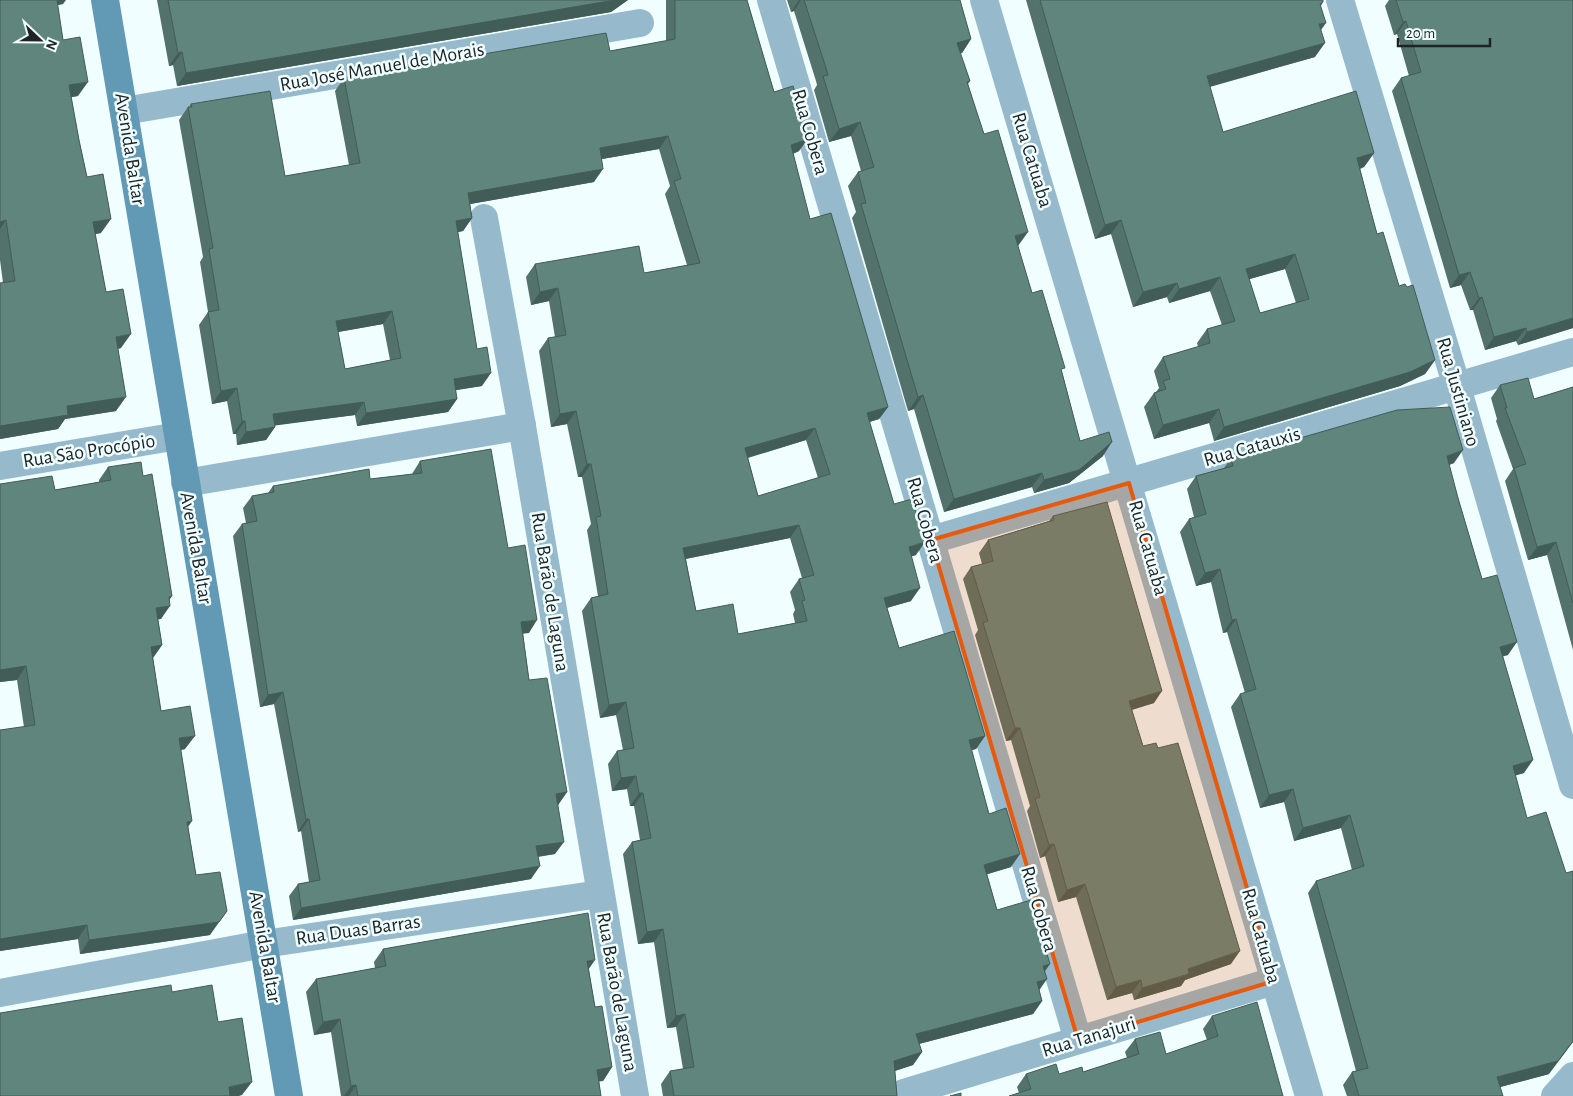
<svg xmlns="http://www.w3.org/2000/svg" width="1573" height="1096" font-family="'Alegreya Sans',sans-serif">
<style>
.lines{fill:none;stroke-linecap:round;stroke-linejoin:round}
.street{stroke:#96bacc;stroke-width:28}
.secondary{stroke:#6299b4;stroke-width:28}
.wall{fill:#52726b;fill-rule:evenodd}
.shaded-wall{fill:#425d57}
.building{fill:#5f857c;stroke:#425d57;fill-rule:evenodd}
.marked{fill:#e8590c;fill-opacity:0.2;stroke:#e8590c;stroke-width:4;stroke-linejoin:round}
.labels{text-anchor:middle;dominant-baseline:central;stroke-width:5;stroke-linejoin:round;paint-order:stroke}
.street-label{font-size:20px;fill:#1e2425;stroke:#f1feff}
</style>
<rect width="100%" height="100%" fill="#f1feff"/>
<g class="lines">
<g class="street">
<polyline points="771,0 1078,1040"/>
<polyline points="984,0 1309,1096"/>
<polyline points="1340,0 1457,387 1573,785"/>
<polyline points="124,111 640,23"/>
<polyline points="484,218 522,426"/>
<polyline points="0,466 178,436"/>
<polyline points="185,483 522,426 635,1096"/>
<polyline points="931,540 1573,352"/>
<polyline points="0,993 264,944 600,894"/>
<polyline points="904,1093 1274,981"/>
<polyline points="1555,1096 1573,1076"/>
</g>
<polyline class="secondary" points="105,0 289,1096"/>
</g>
<g class="wall">
<polygon points="0,0 63,4 57,5 63,40 78,96 71,97 79,140 87,177 101,233 95,234 106,292 121,348 118,349 116,411 65,419 58,429 0,439 0,283 3,283 0,260"/>
<polygon points="157,0 628,0 611,12 177,86 173,65 169,66"/>
<path d="M666 0H747L774 92 799 151 793 154 810 219 888 407 879 419 869 422 894 504 916 555 912 556 911 601 887 608 899 648 985 736 976 749 971 750 989 814 1011 867 987 874 997 910 1045 972 1039 990 1042 1001 1033 1014 919 1044 922 1052 913 1065 895 1071 897 1096H663L661 1084 670 1071 683 1069 676 1027 667 1028 654 942 638 944 623 854 632 842 640 840 634 806H630L627 789 612 791 608 764 617 751 623 750 616 715 600 718 582 611 591 598 598 596 587 530 591 524 582 477H578L567 424 551 427 539 351 548 338 555 337 549 301 531 305 526 277 535 264 644 273 687 265 665 194 670 186 659 149 602 159 594 182 470 204 472 218 463 231 458 232 482 386 455 390 457 399 448 412 357 426 355 415 274 425 275 427 266 440 237 445 236 434H233L227 401 212 404 199 325 208 312 200 262 203 257 179 120 188 107H189L191 104 285 176 349 165 335 91 344 78 610 51 666 41ZM383 324 390 360 345 369 338 332ZM806 440 818 478 758 496 748 458ZM790 538 802 578 799 579 790 592 795 610 793 614 795 623 738 634 696 611 686 559Z"/>
<polygon points="787,0 960,0 971,39 962,53 960,53 970,81 968,84 1032,293 1062,372 1080,441 1103,456 1069,483 1034,493 1032,487 944,512 914,409 908,411 852,218 856,212 848,186 858,172 861,171 851,136 829,142 814,90 817,85 816,81 794,11 791,12"/>
<path d="M1026 0H1323V2L1321 6 1320 30 1315 57 1210 87 1223 132 1374 153 1364 167 1360 169 1370 208 1377 234 1399 286 1435 360 1425 374 1400 386 1214 441 1209 423 1154 439 1144 407 1154 393 1156 392 1159 388 1154 371 1163 357 1198 347 1197 343 1207 329 1222 325 1210 291 1169 303 1167 297 1133 307 1111 234 1095 239ZM1285 269 1296 303 1260 313 1249 279Z"/>
<polygon points="1389,0 1573,0 1573,328 1518,345 1516,341 1485,350 1473,310 1470,310 1461,285 1450,288 1392,91 1401,78 1409,76 1397,34 1394,35 1385,6"/>
<polygon points="1500,385 1534,399 1573,387 1573,650 1547,555 1528,560 1505,481 1513,469 1496,421 1497,419 1491,398"/>
<polygon points="1231,458 1454,463 1449,465 1458,498 1482,579 1508,655 1503,656 1524,773 1515,775 1549,1074 1500,1087 1503,1096 1347,1096 1343,1085 1352,1072 1356,1071 1308,893 1316,881 1352,870 1341,828 1294,841 1284,802 1260,808 1231,707 1240,694 1245,693 1227,632 1223,633 1211,582 1196,586 1180,532 1189,519 1194,517 1187,489 1196,476 1224,468"/>
<polygon points="420,461 508,548 529,633 523,633 529,680 567,792 558,805 555,854 538,857 531,879 293,920 289,896 298,884 309,882 301,831 298,832 274,704 260,707 233,536 242,524 246,523 243,508 252,496 268,493 273,486 370,479 412,474"/>
<polygon points="108,467 143,476 172,596 169,600 161,619 158,619 162,645 153,658 161,711 185,749 181,750 188,826 196,875 210,935 80,954 78,939 0,951 0,730 24,727 17,680 0,682 0,484 55,490 99,482 99,480"/>
<polygon points="1053,516 1154,703 1132,710 1143,746 1231,964 1185,980 1181,986 1134,1000 1132,993 1107,1000 1076,897 1058,902 1045,856 1040,858 1027,811 1030,806 1011,740 1006,741 975,635 978,630 963,579 971,567 982,564 979,553 988,540 1049,521"/>
<polygon points="383,949 589,970 595,1007 612,1067 603,1081 599,1081 601,1096 341,1096 331,1032 314,1035 306,992 316,979 375,968 374,962"/>
<polygon points="1212,1016 1283,1096 1019,1093 1017,1087 1026,1074 1059,1074 1083,1072 1127,1058 1125,1052 1135,1039 1166,1054 1207,1040 1203,1029"/>
</g>
<g class="shaded-wall">
<polygon points="50,0 66,0 63,4 46,7"/>
<polygon points="615,0 628,0 611,12 177,86 186,73"/>
<polygon points="799,0 801,0 794,11 791,12"/>
<polygon points="1406,21 1397,34 1394,35 1403,22"/>
<polygon points="1326,23 1316,37 1319,24"/>
<polygon points="971,39 962,53 948,57 957,43"/>
<polygon points="1325,43 1315,57 1197,90 1207,76"/>
<polygon points="182,52 173,65 169,66 178,53"/>
<polygon points="88,82 78,96 60,99 69,85"/>
<polygon points="860,122 851,136 829,142 839,129"/>
<polygon points="668,136 659,149 591,161 600,148"/>
<polygon points="808,139 799,151 782,158 791,145"/>
<polygon points="1374,153 1364,167 1347,172 1357,158"/>
<polygon points="603,169 594,182 459,206 468,193"/>
<polygon points="472,218 463,231 447,234 456,221"/>
<polygon points="111,219 101,233 84,236 93,222"/>
<polygon points="6,220 0,229 0,222"/>
<polygon points="1121,220 1111,234 1095,239 1105,225"/>
<polygon points="1028,232 1018,246 1015,236"/>
<polygon points="1295,254 1285,269 1236,283 1246,269"/>
<polygon points="1470,272 1461,285 1450,288 1459,275"/>
<polygon points="1220,277 1210,291 1169,303 1179,289"/>
<polygon points="1177,283 1167,297 1133,307 1143,292"/>
<polygon points="558,288 549,301 531,305 540,292"/>
<polygon points="1482,297 1473,310 1470,310 1479,298"/>
<polygon points="392,311 383,324 327,334 336,321"/>
<polygon points="1573,318 1573,328 1518,345 1527,332"/>
<polygon points="1526,328 1516,341 1485,350 1494,337"/>
<polygon points="131,334 121,348 106,351 116,337"/>
<polygon points="1435,360 1425,374 1400,386 1214,441 1224,427"/>
<polygon points="491,373 482,386 445,392 454,379"/>
<polygon points="237,388 227,401 212,404 221,391"/>
<polygon points="923,395 914,409 908,411 918,397"/>
<polygon points="126,397 116,411 65,419 58,429 0,439 0,426 67,406"/>
<polygon points="457,399 448,412 357,426 366,413"/>
<polygon points="364,402 355,415 264,427 273,414"/>
<polygon points="888,407 879,419 857,426 867,413"/>
<polygon points="1219,409 1209,423 1154,439 1163,425"/>
<polygon points="576,411 567,424 551,427 560,414"/>
<polygon points="242,421 245,421 236,434 233,434"/>
<polygon points="275,427 266,440 237,445 246,432"/>
<polygon points="815,428 806,440 736,461 745,448"/>
<polygon points="1112,442 1103,456 1069,483 1034,493 1044,480"/>
<polygon points="1463,450 1454,463 1438,469 1447,456"/>
<polygon points="587,464 591,464 582,477 578,477"/>
<polygon points="1042,473 1032,487 944,512 954,499"/>
<polygon points="799,525 790,538 674,561 683,548"/>
<polygon points="925,542 916,555 900,560 909,547"/>
<polygon points="1556,542 1547,555 1528,560 1537,547"/>
<polygon points="1220,569 1211,582 1196,586 1205,573"/>
<polygon points="920,588 911,601 875,611 884,598"/>
<polygon points="172,596 165,606 170,606 161,619 147,621 156,608 169,597"/>
<polygon points="1236,619 1227,632 1223,633 1232,620"/>
<polygon points="537,620 529,633 513,635 521,622"/>
<polygon points="1517,642 1508,655 1492,659 1500,647"/>
<polygon points="162,645 152,659 151,647"/>
<polygon points="26,666 17,680 0,682 0,670"/>
<polygon points="1162,691 1154,703 1120,713 1129,701"/>
<polygon points="283,692 274,704 260,707 268,695"/>
<polygon points="626,702 616,715 600,718 609,705"/>
<polygon points="1015,728 1020,728 1011,740 1006,741"/>
<polygon points="195,736 185,749 170,752 179,738"/>
<polygon points="985,736 976,749 960,753 969,740"/>
<polygon points="1533,760 1524,773 1504,779 1513,766"/>
<polygon points="636,776 627,789 612,791 621,778"/>
<polygon points="1293,789 1284,802 1260,808 1269,795"/>
<polygon points="567,792 558,805 556,794"/>
<polygon points="639,793 643,793 634,806 630,806"/>
<polygon points="1350,815 1341,828 1294,841 1303,828"/>
<polygon points="306,819 309,819 301,831 298,832"/>
<polygon points="192,821 183,834 187,822"/>
<polygon points="564,842 555,854 527,858 536,846"/>
<polygon points="1054,844 1045,856 1040,858 1049,845"/>
<polygon points="1020,854 1011,867 975,878 984,865"/>
<polygon points="540,866 531,879 293,920 301,908"/>
<polygon points="1085,884 1076,897 1058,902 1067,890"/>
<polygon points="227,911 210,935 80,954 89,940"/>
<polygon points="87,925 78,939 0,951 0,939"/>
<polygon points="663,929 654,942 638,944 647,932"/>
<polygon points="1240,951 1231,964 1185,980 1181,986 1134,1000 1142,988 1188,969"/>
<polygon points="595,960 586,973 587,961"/>
<polygon points="1050,964 1041,977 1043,966"/>
<polygon points="1047,979 1038,992 1037,982"/>
<polygon points="1141,980 1132,993 1107,1000 1116,987"/>
<polygon points="1042,1001 1033,1014 907,1047 916,1034"/>
<polygon points="685,1014 676,1027 667,1028 676,1016"/>
<polygon points="340,1019 331,1032 314,1035 323,1022"/>
<polygon points="1573,1041 1573,1042 1549,1074 1489,1090 1497,1077"/>
<polygon points="922,1052 913,1065 885,1074 894,1061"/>
<polygon points="612,1067 603,1081 588,1083 597,1070"/>
<polygon points="252,1082 242,1095 239,1096 223,1096 229,1087"/>
<polygon points="356,1085 349,1096 344,1096 351,1086"/>
</g>
<g class="building">
<polygon points="0,0 57,0 63,40 80,37 88,82 69,85 79,140 87,177 103,174 111,219 93,222 106,292 123,289 131,334 116,337 126,397 67,406 68,415 0,426 0,283 15,281 6,220 0,222"/>
<polygon points="168,0 615,0 186,73 182,52 178,53"/>
<path d="M675 0H747L774 92 793 86 808 139 791 145 810 219 831 213 888 407 867 413 894 504 912 499 925 542 909 547 920 588 884 598 899 648 954 631 985 736 969 740 989 814 1006 808 1020 854 984 865 997 910 1031 900 1050 964 1043 966 1047 979 1037 982 1042 1001 916 1034 922 1052 894 1061 897 1096H674L670 1071 694 1067 685 1014 676 1016 663 929 647 932 632 842 651 838 643 793H639L636 776 621 778 617 751 634 748 626 702 609 705 591 598 608 594 596 517 601 516 591 464H587L576 411 560 414 548 338 566 335 558 288 540 292 535 264 639 246 644 273 700 263 674 181 681 179 668 136 600 148 603 169 468 193 472 218 456 221 477 349 487 347 491 373 454 379 457 399 366 413 364 402 273 414 275 427 246 432 245 421H242L237 388 221 391 208 312 219 310 209 249 213 248 188 107H192L191 104 270 91 285 176 360 163 344 78 606 33 610 51 675 39ZM392 311 401 358 345 369 336 321ZM815 428 830 474 758 496 745 448ZM799 525 814 575 799 579 805 600 802 601 807 621 738 634 733 604 696 611 683 548Z"/>
<polygon points="804,0 960,0 971,39 957,43 970,81 967,82 984,134 998,130 1028,232 1015,236 1032,293 1042,290 1065,368 1061,369 1080,441 1109,432 1112,442 1079,470 1044,480 1042,473 954,499 923,395 918,397 861,204 866,203 858,172 874,167 860,122 839,129 823,76 828,75 826,68"/>
<path d="M1040 0H1323V2L1320 4 1326 23 1319 24 1325 43 1207 76 1223 132 1356 91 1374 153 1357 158 1370 208 1377 234 1383 232 1399 286 1405 284 1407 287 1413 285 1435 360 1410 372 1224 427 1219 409 1163 425 1154 393 1166 389 1163 381 1170 379 1163 357 1210 343 1207 329 1235 321 1220 277 1179 289 1177 283 1143 292 1121 220 1105 225ZM1295 254 1309 299 1260 313 1246 269Z"/>
<polygon points="1396,0 1573,0 1573,318 1527,332 1526,328 1494,337 1482,297 1479,298 1470,272 1459,275 1401,78 1421,72 1406,21 1403,22"/>
<polygon points="1528,378 1534,399 1573,387 1573,603 1556,542 1537,547 1514,468 1526,464 1505,408 1507,408 1500,385"/>
<polygon points="1450,407 1463,450 1447,456 1458,498 1482,579 1497,575 1517,642 1500,647 1533,760 1513,766 1527,818 1546,812 1566,873 1573,871 1573,1041 1558,1061 1497,1077 1503,1096 1359,1096 1352,1072 1368,1068 1316,881 1364,866 1350,815 1303,828 1293,789 1269,795 1240,694 1256,689 1236,619 1232,620 1220,569 1205,573 1189,519 1206,514 1196,476 1233,466 1231,458 1397,410"/>
<polygon points="491,449 508,548 525,545 537,620 521,622 529,680 547,678 567,792 556,794 564,842 536,846 540,866 301,908 298,884 320,880 309,819 306,819 283,692 268,695 242,524 257,521 252,496 274,492 273,486 369,469 370,479 422,473 420,461"/>
<polygon points="141,462 143,476 152,474 172,596 169,597 170,606 156,608 162,645 151,647 161,711 190,706 195,736 179,738 192,821 187,822 196,875 220,872 227,911 219,922 89,940 87,925 0,939 0,730 35,725 26,666 0,670 0,484 52,476 55,490 111,480 108,467"/>
<polygon points="1107,502 1162,691 1129,701 1143,746 1156,743 1158,748 1178,743 1240,951 1188,969 1189,974 1142,988 1141,980 1116,987 1085,884 1067,890 1054,844 1049,845 1035,799 1040,797 1020,728 1015,728 983,623 988,621 971,567 993,561 988,540 1054,520 1053,516"/>
<polygon points="588,913 595,960 587,961 595,1007 602,1006 612,1067 597,1070 601,1096 358,1096 356,1085 351,1086 340,1019 323,1022 316,979 386,966 383,949"/>
<polygon points="171,985 172,992 212,985 218,1022 242,1018 252,1082 229,1087 230,1096 0,1096 0,1013"/>
<polygon points="1257,1002 1283,1096 1009,1096 1031,1089 1026,1074 1056,1064 1059,1074 1082,1067 1083,1072 1139,1054 1135,1039 1160,1032 1166,1054 1218,1036 1212,1016"/>
<polygon points="961,1093 961,1096 950,1096"/>
</g>
<path class="marked" d="M1129 483 1274 981 1078 1040 931 540Z"/>
<g class="labels">
<g class="street-label">
<text transform="translate(382 67) rotate(-10)">Rua José Manuel de Morais</text>
<text transform="translate(810 132) rotate(74)">Rua Cobera</text>
<text transform="translate(130 149) rotate(81)">Avenida Baltar</text>
<text transform="translate(1032 160) rotate(73)">Rua Catuaba</text>
<text transform="translate(1458 392) rotate(74)">Rua Justiniano</text>
<text transform="translate(1252 447) rotate(-16)">Rua Catauxis</text>
<text transform="translate(89 451) rotate(-9)">Rua São Procópio</text>
<text transform="translate(925 520) rotate(74)">Rua Cobera</text>
<text transform="translate(196 548) rotate(80)">Avenida Baltar</text>
<text transform="translate(1148 548) rotate(74)">Rua Catuaba</text>
<text transform="translate(550 592) rotate(81)">Rua Barão de Laguna</text>
<text transform="translate(1039 909) rotate(74)">Rua Cobera</text>
<text transform="translate(358 930) rotate(-8)">Rua Duas Barras</text>
<text transform="translate(1261 936) rotate(74)">Rua Catuaba</text>
<text transform="translate(265 947) rotate(80)">Avenida Baltar</text>
<text transform="translate(617 992) rotate(80)">Rua Barão de Laguna</text>
<text transform="translate(1089 1037) rotate(-17)">Rua Tanajuri</text>
</g>
</g>
<g transform="translate(40 40) rotate(112)" stroke="#f1feff" stroke-width="4" paint-order="stroke">
<path d="M0-4L9 19L0 12L-9 19Z" fill="#1e2425"/>
<text y="-8" font-size="14" font-weight="bold" text-anchor="middle" fill="#1e2425">N</text>
</g>
<path d="M1398 38v8h92v-8" fill="none" stroke="#1e2425" stroke-width="2.5"/>
<text x="1406" y="38" font-size="15" fill="#1e2425" stroke="#f1feff" stroke-width="4" paint-order="stroke">20 m</text>
</svg>
